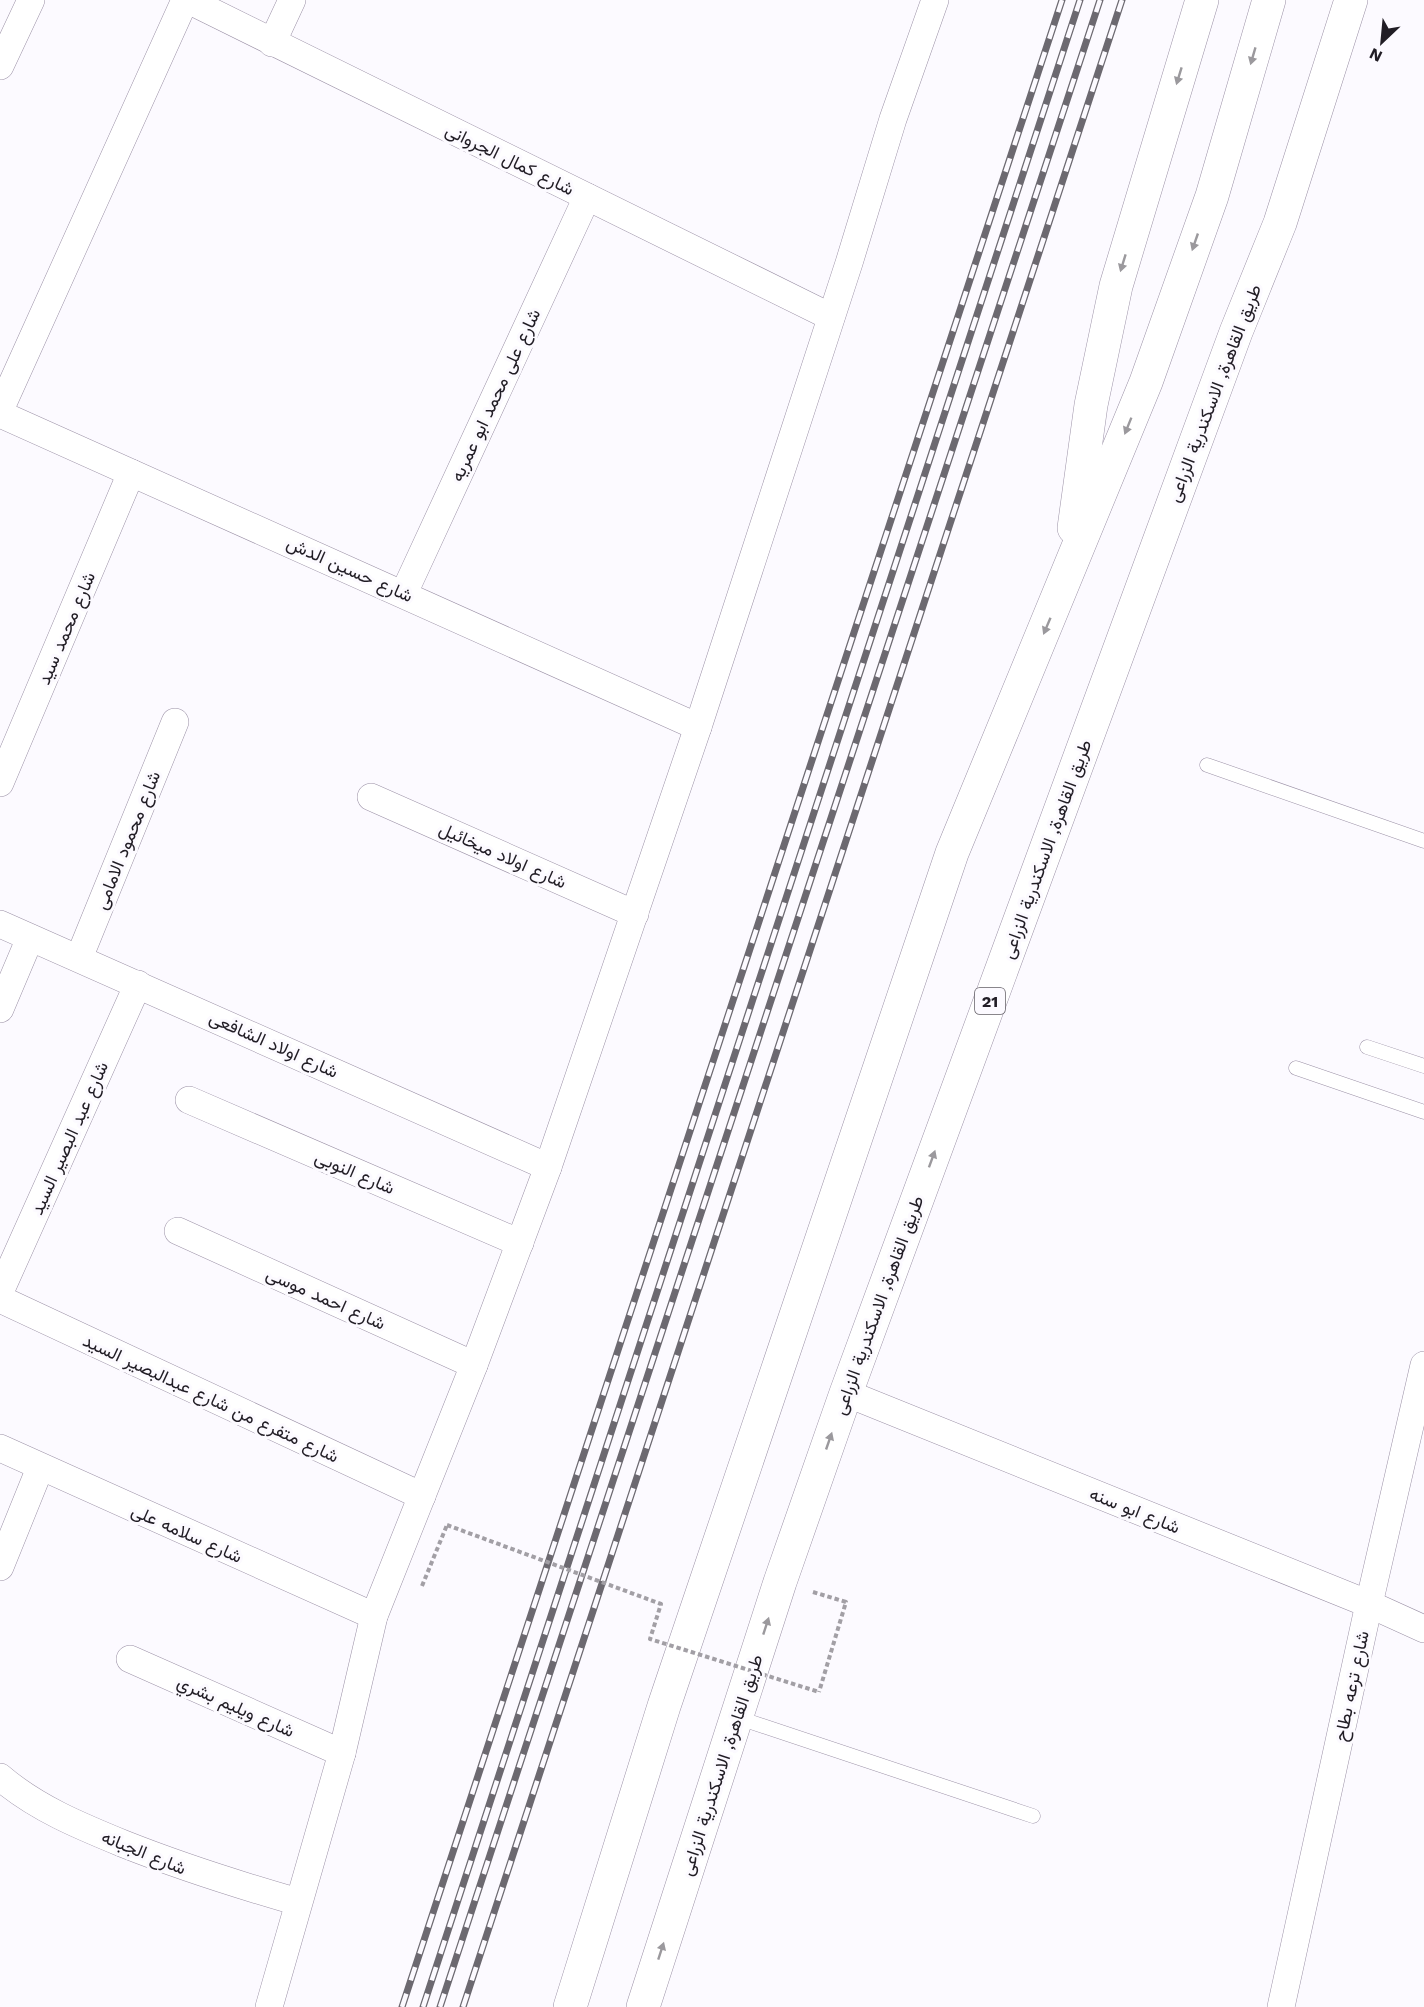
<svg xmlns="http://www.w3.org/2000/svg" width="1424" height="2007" font-family="'Work Sans',Vazirmatn,sans-serif">
<style>
.lines{fill:none;stroke-linecap:round;stroke-linejoin:round}
.lane-casing{stroke:#9c92a7;stroke-width:15}
.street-casing{stroke:#9c92a7;stroke-width:28}
.highway-casing{stroke:#9c92a7;stroke-width:34}
.path{stroke:#a29fa5;stroke-width:4;stroke-dasharray:4.5 3;stroke-linecap:butt}
.lane{stroke:#fff;stroke-width:14}
.street{stroke:#fff;stroke-width:27}
.highway{stroke:#fff;stroke-width:33}
.rail-casing{stroke:#6c6970;stroke-width:7}
.rail{stroke:#fcfaff;stroke-width:4.5;stroke-dasharray:14;stroke-linecap:butt}
.path-bridge{stroke:#a29fa5;stroke-width:4;stroke-dasharray:4.5 3;stroke-linecap:butt}
.oneway{fill:#9b999d}
.labels{text-anchor:middle;dominant-baseline:central;stroke-width:6;stroke-linejoin:round;paint-order:stroke}
.shield{fill:#fcfaff;stroke:#635f66;stroke-width:1.5}
.shield-label{font-size:16px;font-weight:bold;fill:#211d25}
.street-label{font-size:18px;fill:#211d25;stroke:#fcfaff}
</style>
<rect width="100%" height="100%" fill="#fcfaff"/>
<g class="lines">
<g class="lane-casing">
<g id="lane">
<polyline points="1207,765 1424,841"/>
<polyline points="1367,1047 1424,1066"/>
<polyline points="1296,1068 1424,1112"/>
<polyline points="736,1717 1033,1816"/>
</g>
</g>
<g class="street-casing">
<g id="street">
<polyline points="188,0 831,317"/>
<polyline points="272,43 292,0"/>
<polyline points="0,66 31,0"/>
<polyline points="0,410 185,0"/>
<polyline points="0,414 698,727"/>
<polyline points="404,593 587,197"/>
<polyline points="0,783 131,473"/>
<polyline points="371,797 635,914"/>
<polyline points="0,924 548,1167"/>
<polyline points="79,958 175,722"/>
<polyline points="0,1009 30,938"/>
<polyline points="189,1100 520,1243"/>
<polyline points="178,1231 474,1365"/>
<polyline points="0,1292 138,984"/>
<polyline points="0,1299 422,1496"/>
<polyline points="846,1393 1369,1604 1424,1629"/>
<polyline points="0,1448 374,1616"/>
<polyline points="0,1567 40,1468"/>
<polyline points="130,1659 342,1753"/>
<path d="M0 1777C36 1808 80 1826 124 1844 182 1867 239 1885 298 1902"/>
<polyline points="269,2007 342,1753 374,1616 474,1365 548,1167 698,727 849,263 893,119 935,0"/>
<polyline points="1281,2007 1369,1604 1424,1365"/>
</g>
</g>
<g class="highway-casing">
<g id="highway">
<polyline points="1074,528 1091,405 1116,286 1202,0"/>
<polyline points="570,2007 664,1706 952,853 1146,382 1212,196 1269,0"/>
<polyline points="643,2007 780,1582 846,1393 1236,332 1280,223 1351,0"/>
</g>
</g>
<g class="path">
<polyline points="422,1586 447,1525"/>
<polyline points="813,1592 846,1602 819,1692"/>
</g>
<use href="#lane" class="lane"/>
<use href="#street" class="street"/>
<use href="#highway" class="highway"/>
<g class="rail-casing">
<g id="rail">
<polyline points="402,2007 1062,0"/>
<polyline points="423,2007 1080,0"/>
<polyline points="440,2007 1100,0"/>
<polyline points="463,2007 1122,0"/>
</g>
</g>
<use href="#rail" class="rail"/>
<polyline class="path-bridge" points="447,1525 661,1604 650,1639 819,1692"/>
</g>
<defs><path id="oneway-solid" d="M-6-.8H1V-3.2L6.5 0L1 3.2V.8H-6Z" transform="scale(1.5)"/></defs>
<g class="oneway">
<use href="#oneway-solid" transform="translate(1253 56) rotate(106)"/>
<use href="#oneway-solid" transform="translate(1179 76) rotate(107)"/>
<use href="#oneway-solid" transform="translate(1195 242) rotate(109)"/>
<use href="#oneway-solid" transform="translate(1123 263) rotate(107)"/>
<use href="#oneway-solid" transform="translate(1128 426) rotate(112)"/>
<use href="#oneway-solid" transform="translate(1047 626) rotate(113)"/>
<use href="#oneway-solid" transform="translate(932 1159) rotate(-70)"/>
<use href="#oneway-solid" transform="translate(829 1441) rotate(-71)"/>
<use href="#oneway-solid" transform="translate(766 1626) rotate(-72)"/>
<use href="#oneway-solid" transform="translate(661 1951) rotate(-72)"/>
</g>
<g class="labels">
<rect class="shield" x="975" y="988" width="30" height="26" rx="4.5"/>
<g class="shield-label">
<text x="990" y="1001">21</text>
</g>
<g class="street-label">
<text transform="translate(510 159) rotate(26)">شارع كمال الجروانى</text>
<text transform="translate(1214 393) rotate(-69)">طريق القاهرة, الاسكندرية الزراعى</text>
<text transform="translate(495 395) rotate(-65)">شارع على محمد ابو عمريه</text>
<text transform="translate(350 569) rotate(24)">شارع حسين الدش</text>
<text transform="translate(66 628) rotate(-67)">شارع محمد سيد</text>
<text transform="translate(127 840) rotate(-68)">شارع محمود الامامى</text>
<text transform="translate(1046 849) rotate(-70)">طريق القاهرة, الاسكندرية الزراعى</text>
<text transform="translate(503 855) rotate(24)">شارع اولاد ميخائيل</text>
<text transform="translate(274 1044) rotate(24)">شارع اولاد الشافعى</text>
<text transform="translate(69 1138) rotate(-66)">شارع عبد البصير السيد</text>
<text transform="translate(355 1172) rotate(23)">شارع النوبى</text>
<text transform="translate(326 1298) rotate(24)">شارع احمد موسى</text>
<text transform="translate(878 1305) rotate(-70)">طريق القاهرة, الاسكندرية الزراعى</text>
<text transform="translate(211 1398) rotate(25)">شارع متفرع من شارع عبدالبصير السيد</text>
<text transform="translate(1135 1510) rotate(22)">شارع ابو سنه</text>
<text transform="translate(187 1533) rotate(24)">شارع سلامه على</text>
<text transform="translate(1351 1686) rotate(-78)">شارع ترعه بطاح</text>
<text transform="translate(236 1706) rotate(24)">شارع ويليم بشري</text>
<text transform="translate(721 1765) rotate(-72)">طريق القاهرة, الاسكندرية الزراعى</text>
<text transform="translate(144 1852) rotate(22)">شارع الجبانه</text>
</g>
</g>
<g transform="translate(1382 42) rotate(206)" stroke="#fcfaff" stroke-width="4.5" paint-order="stroke">
<path d="M0-4.5L10 22L0 15L-10 22Z" fill="#211d25"/>
<text y="-9" font-size="16" font-weight="bold" text-anchor="middle" fill="#211d25">N</text>
</g>
</svg>
